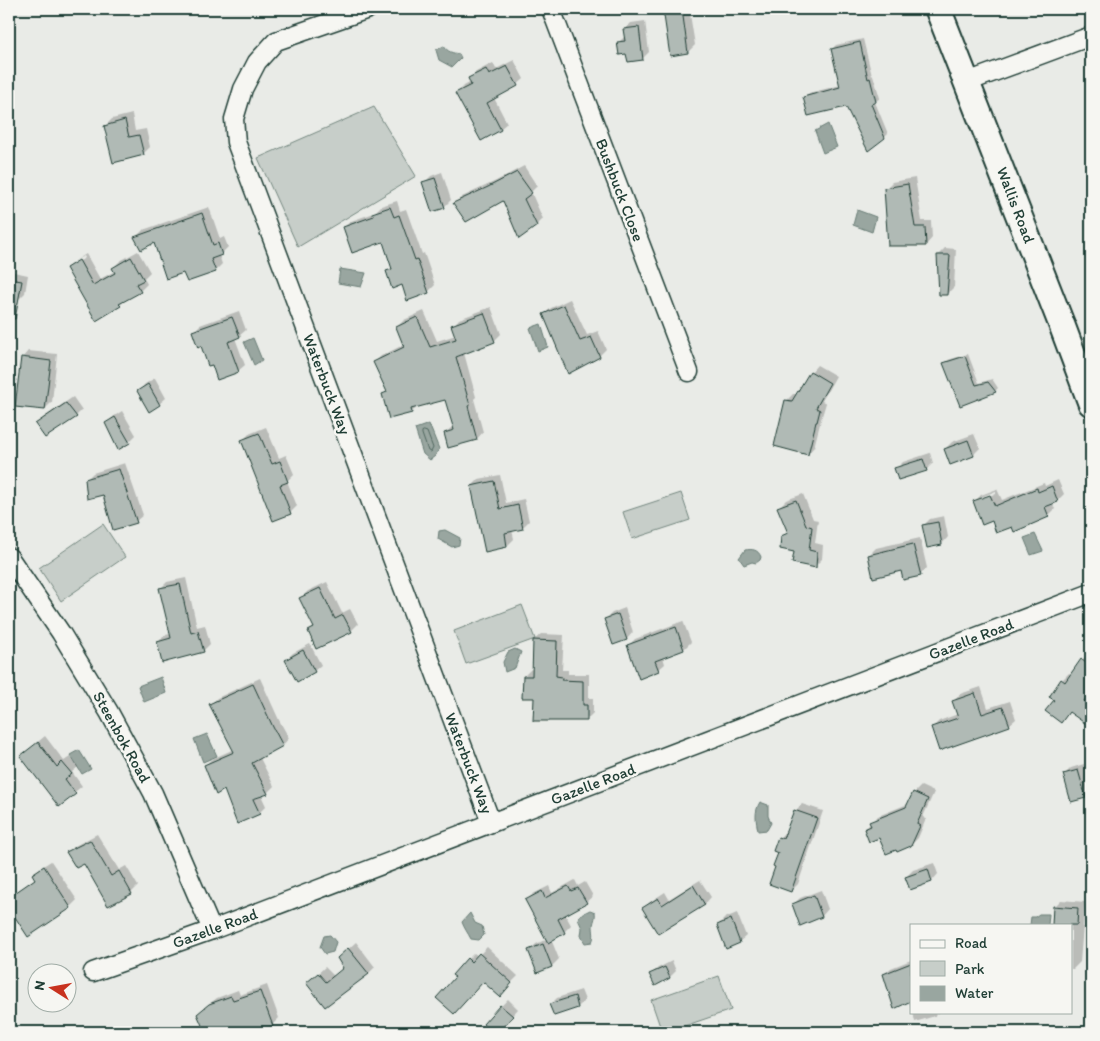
<svg xmlns="http://www.w3.org/2000/svg" width="1100" height="1041" font-family="Itim,sans-serif">
<style>
.green{fill:#c7cec9;stroke:#73867e}
.water{fill:#99a6a0;stroke:#687c75}
.shadow{fill:#0003;fill-rule:evenodd}
.lines{fill:none;stroke-linecap:round;stroke-linejoin:round}
.shore{stroke:#50675f;stroke-width:1}
.building{fill:#b0bab5;stroke:#1f3d34}
.street-casing{stroke:#1f3d34;stroke-width:21}
.secondary-casing{stroke:#1f3d34;stroke-width:29}
.street{stroke:#f6f6f2;stroke-width:18}
.secondary{stroke:#f6f6f2;stroke-width:25}
.labels{text-anchor:middle;dominant-baseline:central;stroke-width:5;stroke-linejoin:round;paint-order:stroke}
.street-label{font-size:16px;fill:#1f3d34;stroke:#f6f6f2}
</style>
<rect width="100%" height="100%" fill="#e9ebe7"/>
<filter id="ink" filterUnits="userSpaceOnUse"><feTurbulence type="fractalNoise" baseFrequency=".02" numOctaves="2"/><feDisplacementMap in="SourceGraphic" scale="10" xChannelSelector="R" yChannelSelector="G"/><feConvolveMatrix kernelMatrix="1 2 1 2 8 2 1 2 1" color-interpolation-filters="sRGB"/></filter>
<g filter="url(#ink)">
<g class="green">
<polygon points="374,107 416,176 298,247 258,158"/>
<polygon points="681,493 690,520 632,539 623,512"/>
<polygon points="103,524 125,557 61,601 39,568"/>
<polygon points="522,605 535,639 466,664 454,631"/>
<polygon points="719,976 731,1010 667,1032 662,1032 651,1000"/>
</g>
<g class="water">
<path d="M444 46C447 52 453 53 459 54L461 58 452 67 439 60 436 50Z"/>
<polygon points="828,124 837,147 823,153 815,131"/>
<polygon points="857,210 876,217 872,232 853,225"/>
<polygon points="340,269 366,273 361,287 338,283"/>
<polygon points="541,324 548,347 538,351 530,328"/>
<polygon points="253,338 262,360 254,365 244,342"/>
<polygon points="429,424 439,449 435,456 430,460 423,454 415,429"/>
<polygon points="445,530 460,538 459,545 452,547 438,539 439,531"/>
<polygon points="1035,534 1043,551 1031,555 1024,538"/>
<path d="M745 550C752 549 758 549 761 557L760 560 756 563 752 562 744 565 739 558Z"/>
<polygon points="515,649 521,652 515,668 505,672 503,662 508,652"/>
<polygon points="161,677 166,693 144,702 138,686"/>
<polygon points="207,734 217,756 203,762 194,739"/>
<polygon points="79,750 91,769 82,774 70,755"/>
<path d="M760 802 768 805V816L771 823 767 830 758 831C756 820 754 812 760 802Z"/>
<path d="M590 910 595 912C596 917 594 920 593 925 593 932 595 936 592 942L585 943 581 936 582 928 578 919 580 915Z"/>
<path d="M470 913 475 923 482 926 484 935 479 940 471 939C468 933 464 928 462 922Z"/>
<polygon points="1039,914 1049,914 1048,925 1030,925 1031,917 1035,917"/>
<polygon points="330,935 336,942 333,952 325,954 320,947 324,936"/>
</g>
<g class="shadow">
<polygon points="656,9 718,9 716,10 690,14 695,45 688,52 671,54 665,15 663,16 662,12 656,13"/>
<polygon points="645,21 649,52 643,58 628,52 618,43 625,36 624,30 631,23"/>
<polygon points="863,39 872,76 873,75 880,98 875,102 888,134 884,138 846,106 805,97 809,93 841,85 832,49 836,45"/>
<polygon points="514,60 524,79 517,85 494,98 507,123 500,129 457,93 464,86 471,82 469,79 476,72 493,63 496,69"/>
<polygon points="132,114 135,131 146,129 150,147 143,154 105,126 112,119"/>
<polygon points="524,166 537,186 531,192 543,219 536,226 504,199 455,203 462,197 496,181"/>
<polygon points="442,172 451,200 444,207 424,183 431,176"/>
<polygon points="915,178 922,221 931,221 932,238 926,245 886,188 892,182"/>
<polygon points="397,201 400,211 406,209 422,254 424,253 435,285 428,292 402,284 387,272 393,266 383,241 344,227 351,221 374,213 381,206"/>
<polygon points="209,207 220,239 224,237 228,247 221,254 219,255 222,264 215,271 184,272 155,241 136,237 143,230"/>
<polygon points="945,248 956,249 954,287 947,294 938,255"/>
<polygon points="138,251 150,272 144,278 147,284 140,291 126,299 120,305 67,268 73,262 73,265 85,258 84,256 73,262 86,254 100,279 115,271 113,268 120,261"/>
<polygon points="9,271 28,275 25,293 18,300 9,298"/>
<polygon points="570,299 587,335 598,331 606,349 599,356 544,314 551,308"/>
<polygon points="491,307 501,334 494,341 464,353 476,397 474,399 483,432 477,439 445,433 452,427 454,426 446,398 418,406 412,412 384,394 388,390 375,362 381,356 405,344 397,327 404,320 424,311 437,341 456,335 453,326 459,319"/>
<polygon points="239,311 246,330 239,336 235,338 245,365 238,371 212,363 193,332 200,325"/>
<polygon points="28,351 57,354 52,402 45,409 22,358"/>
<polygon points="968,354 979,383 992,379 998,388 995,391 961,404 945,363 948,360"/>
<polygon points="817,365 836,376 822,401 826,403 822,416 814,447 808,454 786,401 793,394 797,394 811,372"/>
<polygon points="155,378 166,398 159,404 139,391 145,384"/>
<polygon points="73,397 82,410 76,416 37,424 44,417"/>
<polygon points="122,411 136,435 129,442 106,424 113,417"/>
<polygon points="266,427 279,458 286,455 294,474 287,481 297,506 290,513 242,441 249,434"/>
<polygon points="974,434 980,448 973,455 945,449 952,442"/>
<polygon points="930,453 933,463 926,470 896,469 903,462"/>
<polygon points="125,463 143,515 136,521 86,480 93,473"/>
<polygon points="500,475 506,503 524,499 529,521 522,528 512,530 514,539 507,546 472,486 479,479"/>
<path d="M1058 480 1064 494 1057 501 1052 503 1055 509 1048 516 1012 525 992 520 974 502 981 495 997 489 1002 500 1044 483 1045 486ZM996 491V493L981 500V497Z"/>
<polygon points="803,494 813,519 818,520 815,543 823,545 822,559 815,566 783,537 788,531 779,507 786,500"/>
<polygon points="944,516 948,537 942,544 924,525 930,519"/>
<polygon points="920,538 927,568 920,575 902,570 869,555 876,548"/>
<polygon points="186,578 197,627 205,625 210,644 203,651 158,642 165,635 171,634 160,589 167,582"/>
<polygon points="327,582 342,613 350,609 358,624 351,631 309,631 315,626 301,598 308,591"/>
<polygon points="625,608 633,632 627,639 614,643 605,620 612,613"/>
<polygon points="683,621 691,642 684,649 663,657 665,664 658,670 628,646 635,639"/>
<polygon points="541,634 564,635 562,670 568,670 568,674 589,674 589,698 593,698 593,713 586,720 535,697 524,676 531,669 533,670 534,640"/>
<polygon points="310,644 321,665 314,671 286,660 293,653"/>
<polygon points="1089,653 1091,655 1091,691 1090,693 1091,694 1091,717 1085,722 1070,711 1061,721 1055,699 1062,680 1069,673 1071,675 1082,660"/>
<polygon points="260,678 279,720 289,738 283,745 260,758 274,786 267,793 261,795 266,806 259,813 225,788 205,765 212,759 234,749 210,705 217,698"/>
<polygon points="981,687 988,708 1010,701 1016,719 1009,725 932,728 939,721 958,714 954,701 960,694"/>
<polygon points="45,736 64,761 70,757 78,767 72,772 82,786 59,805 21,756"/>
<polygon points="1084,764 1091,787 1091,791 1085,797 1064,775 1071,768"/>
<polygon points="921,786 934,792 923,817 926,819 918,838 911,845 880,836 865,829 878,816 910,803 914,793"/>
<polygon points="802,804 823,811 798,884 791,891 780,852 779,838 786,831 787,832 795,811"/>
<polygon points="97,834 119,870 126,866 138,886 131,893 68,852 75,846"/>
<polygon points="51,861 77,900 70,907 13,917 9,911 9,897 36,878 33,874 40,868"/>
<polygon points="934,863 938,874 932,881 906,877 913,870"/>
<polygon points="575,880 578,886 585,882 593,896 586,902 565,914 571,925 564,932 551,939 559,959 552,966 538,972 529,951 536,944 547,939 526,901 533,894 549,886 552,893"/>
<polygon points="700,880 711,897 705,904 658,933 643,909 650,902 665,892 669,899"/>
<polygon points="821,890 828,909 822,916 793,905 800,898"/>
<polygon points="1061,900 1085,902 1080,962 1073,969 1071,969 1071,925 1054,907"/>
<polygon points="737,913 746,936 739,942 718,925 725,918"/>
<polygon points="356,942 375,967 369,973 325,1006 314,977 325,967 334,976 344,967 345,952"/>
<polygon points="487,947 518,976 506,988 484,980 456,977 468,959 474,953 478,956"/>
<polygon points="911,960 911,1008 909,1001 884,974 891,968"/>
<polygon points="672,961 676,971 670,977 651,974 658,968"/>
<polygon points="267,985 279,1018 272,1025 247,1032 206,1032 198,1014 205,1007 217,998 238,990 240,995"/>
<polygon points="581,990 585,1000 578,1007 555,1015 551,1004 557,998"/>
<polygon points="508,999 518,1009 497,1032 493,1032 484,1024"/>
<polygon points="913,1012 939,1012 935,1016 915,1022"/>
</g>
<g class="lines">
<polygon class="shore" points="424,431 427,432 433,448 431,452 428,451 422,434 422,432"/>
</g>
<g class="building">
<polygon points="663,9 682,9 688,53 670,56"/>
<polygon points="639,27 643,60 628,62 626,54 619,55 617,42 625,41 623,29"/>
<polygon points="860,42 868,79 870,78 876,102 871,104 885,138 868,151 846,107 808,116 803,97 840,87 831,49"/>
<polygon points="507,66 518,86 487,103 501,130 481,141 455,93 471,85 468,78 486,69 489,75"/>
<polygon points="125,120 129,137 139,135 144,155 113,163 104,126"/>
<polygon points="517,172 532,193 524,199 537,226 519,239 503,201 466,222 453,203 488,187"/>
<polygon points="435,178 445,208 432,212 422,182"/>
<polygon points="908,184 915,227 925,227 926,246 888,246 884,188"/>
<polygon points="390,207 394,217 399,215 415,260 417,259 429,293 407,301 402,285 392,289 386,271 392,269 383,242 352,253 343,227 374,216 372,213"/>
<polygon points="202,213 213,245 218,243 222,255 211,259 216,272 187,282 183,273 166,279 154,243 141,250 134,237"/>
<polygon points="937,255 950,255 947,295 939,295"/>
<polygon points="131,257 144,280 136,284 141,292 119,304 121,306 96,321 66,268 79,260 93,285 115,273 112,268"/>
<polygon points="9,279 22,281 15,319 9,319"/>
<polygon points="564,305 580,341 591,337 600,357 568,374 543,314"/>
<polygon points="484,313 495,342 456,357 470,405 468,406 477,440 448,448 444,433 454,430 445,400 411,409 412,413 389,419 382,394 387,392 373,362 404,347 396,327 417,317 430,347 456,339 451,325"/>
<polygon points="232,317 240,337 228,342 239,372 217,380 212,365 208,366 201,346 198,348 192,331"/>
<polygon points="965,356 976,385 988,382 996,392 960,406 943,363"/>
<polygon points="21,357 51,361 45,410 15,407"/>
<polygon points="810,371 830,383 816,408 820,410 817,422 816,422 808,455 774,446 785,400 792,401"/>
<polygon points="148,384 160,405 149,412 137,391"/>
<polygon points="66,403 77,417 45,438 35,424"/>
<polygon points="115,417 130,443 118,450 105,423"/>
<polygon points="259,433 272,464 280,461 288,482 280,485 291,514 273,521 241,440"/>
<polygon points="968,440 974,456 950,465 944,449"/>
<polygon points="923,459 927,471 898,480 894,468"/>
<polygon points="119,469 137,523 113,530 103,495 87,499 85,479"/>
<polygon points="494,481 500,509 518,505 523,529 505,533 507,547 485,552 471,486"/>
<polygon points="1052,486 1058,502 1045,507 1049,517 1014,532 1012,527 996,533 992,521 982,525 973,501 990,495 995,506 1037,488 1038,492"/>
<polygon points="796,500 806,525 812,527 809,550 817,552 816,568 792,563 794,552 780,549 781,536 788,533 777,507"/>
<polygon points="938,522 942,545 927,548 922,525"/>
<polygon points="913,544 921,576 903,580 901,571 873,578 868,555"/>
<polygon points="180,584 191,633 198,631 204,652 162,663 157,642 171,638 159,588"/>
<polygon points="320,588 335,619 343,615 352,632 316,649 308,631 314,628 299,598"/>
<polygon points="618,614 627,640 613,645 604,619"/>
<polygon points="676,627 684,650 655,661 659,671 639,679 627,645"/>
<polygon points="533,640 557,641 556,676 562,677 561,680 583,681 583,705 587,705 587,721 533,721 534,698 522,698 523,676 532,676"/>
<polygon points="303,650 315,672 297,682 285,660"/>
<polygon points="1081,659 1091,667 1091,690 1084,701 1091,706 1091,716 1086,724 1069,712 1061,723 1045,711 1054,700 1049,697 1061,679 1065,682"/>
<polygon points="253,684 273,727 283,746 252,763 268,794 253,799 260,814 237,824 224,790 216,795 204,765 234,752 209,704"/>
<polygon points="975,693 982,714 1003,707 1010,726 939,751 931,727 958,718 952,701"/>
<polygon points="38,742 57,767 62,762 72,774 65,779 76,794 59,807 20,756"/>
<polygon points="1078,770 1086,798 1071,802 1063,774"/>
<polygon points="913,792 928,799 917,824 920,826 911,846 897,852 896,850 886,854 879,838 869,842 864,829 871,826 869,822 906,807"/>
<polygon points="794,810 817,818 791,892 769,884 775,867 773,866 778,853 773,851 778,837 783,839"/>
<polygon points="90,840 111,876 119,871 132,894 108,906 84,864 76,868 66,852"/>
<polygon points="44,866 71,908 28,937 15,917 9,921 9,897 35,879 32,874"/>
<polygon points="928,869 932,882 910,890 905,877"/>
<polygon points="693,885 705,905 658,934 642,908 658,898 662,905"/>
<polygon points="568,886 571,891 578,888 587,903 558,919 565,933 548,943 525,900 542,891 545,898"/>
<polygon points="814,895 822,917 800,926 792,904"/>
<polygon points="1053,906 1078,908 1077,925 1052,925"/>
<polygon points="731,919 740,943 726,949 717,925"/>
<polygon points="543,944 552,967 537,973 528,950"/>
<polygon points="348,948 369,974 325,1007 306,983 318,973 326,982 343,968 337,958"/>
<polygon points="479,953 512,983 500,997 483,982 454,1014 436,998 455,977 452,975 467,958 471,962"/>
<polygon points="911,963 911,1001 894,1009 883,974"/>
<polygon points="665,967 670,978 655,986 649,974"/>
<polygon points="260,991 273,1026 251,1032 205,1032 197,1014 209,1004 231,996 233,1000"/>
<polygon points="575,996 578,1008 554,1016 549,1004"/>
<polygon points="500,1005 513,1016 498,1032 491,1032 483,1024"/>
</g>
<g class="lines">
<g class="street-casing">
<g id="street">
<polyline points="368,9 276,41 257,62 243,89 234,119 236,142 491,822"/>
<polyline points="551,9 689,372"/>
<polyline points="967,82 1091,36"/>
<polyline points="9,557 61,633 109,712 153,793 212,930"/>
<polyline points="93,972 212,930 1091,593"/>
</g>
</g>
<g class="secondary-casing">
<polyline id="secondary" points="938,9 1063,328 1091,403"/>
</g>
<use href="#street" class="street"/>
<use href="#secondary" class="secondary"/>
</g>
</g>
<g class="labels">
<g class="street-label">
<text transform="translate(620 190) rotate(69)">Bushbuck Close</text>
<text transform="translate(1016 205) rotate(69)">Wallis Road</text>
<text transform="translate(327 384) rotate(69)">Waterbuck Way</text>
<text transform="translate(971 639) rotate(-21)">Gazelle Road</text>
<text transform="translate(122 737) rotate(61)">Steenbok Road</text>
<text transform="translate(469 763) rotate(69)">Waterbuck Way</text>
<text transform="translate(593 784) rotate(-21)">Gazelle Road</text>
<text transform="translate(215 928) rotate(-20)">Gazelle Road</text>
</g>
</g>
<rect width="1100" height="1041" fill="none" stroke="#f6f6f2" stroke-width="30"/>
<rect x="15" y="15" width="1070" height="1011" fill="none" stroke="#1f3d34" stroke-width="2" filter="url(#ink)"/>
<rect x="910" y="924" width="162" height="90" fill="#f6f6f2" stroke="#a0aca6"/>
<rect x="920" y="940" width="25" height="8" fill="#f6f6f2" stroke="#a0aca6"/>
<text x="955" y="948" font-size="15" fill="#1f3d34">Road</text>
<rect x="920" y="961" width="25" height="15" fill="#c7cec9" stroke="#a0aca6"/>
<text x="955" y="974" font-size="15" fill="#1f3d34">Park</text>
<rect x="920" y="986" width="25" height="15" fill="#99a6a0" stroke="#a0aca6"/>
<text x="955" y="998" font-size="15" fill="#1f3d34">Water</text>
<g transform="translate(52 988) rotate(281)"><circle r="24" fill="#f6f6f2" stroke="#a0aca6"/>
<path d="M0-4L9 19L0 12L-9 19Z" fill="#c8321e"/>
<text y="-8" font-size="14" font-weight="bold" text-anchor="middle" fill="#1f3d34">N</text>
</g>
</svg>
